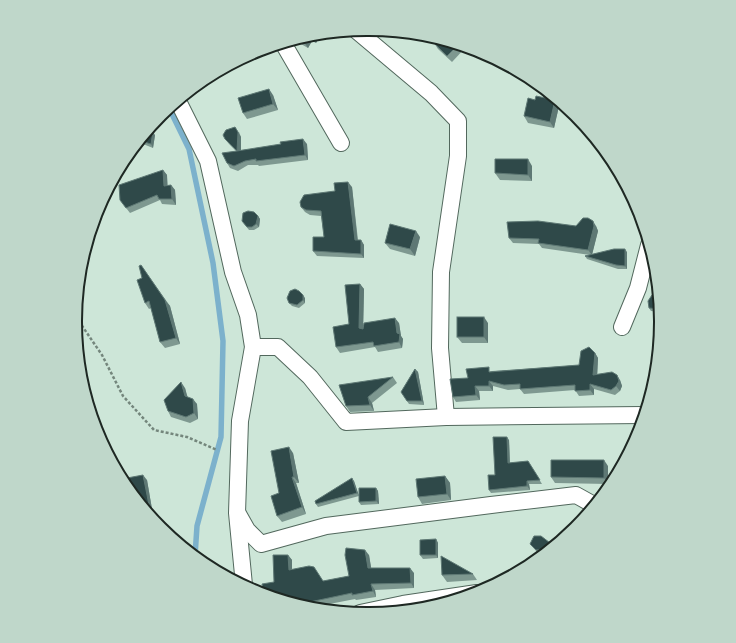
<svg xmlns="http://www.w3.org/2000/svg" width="736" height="643" font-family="Arial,sans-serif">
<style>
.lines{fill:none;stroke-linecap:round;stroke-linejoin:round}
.stream{stroke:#7cb1cc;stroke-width:5.5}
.street-casing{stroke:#52685d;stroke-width:18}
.path{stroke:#74867c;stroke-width:2.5;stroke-dasharray:3 2;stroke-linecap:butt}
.street{stroke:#fff;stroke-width:16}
.wall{fill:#7e9890}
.shaded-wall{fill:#5e7874}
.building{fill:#2f4949;stroke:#5e7874}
.rim{fill:none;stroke:#1e2823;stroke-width:2}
</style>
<rect width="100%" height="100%" fill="#cde6d8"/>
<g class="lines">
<polyline class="stream" points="169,108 189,149 213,263 223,341 221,437 197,526 195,556"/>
<g class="street-casing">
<g id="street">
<polyline points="356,30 431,93 458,121 458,156 441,272 440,348 446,417"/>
<polyline points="283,43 341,143"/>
<polyline points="178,101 208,161 233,272 248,315 253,347 240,421 237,513 244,585"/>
<polyline points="622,327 638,288 649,245"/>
<polyline points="253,347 278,347 310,377 346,422 446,417 644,415"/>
<polyline points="238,514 247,530 261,544 326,526 491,505 576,495 594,505"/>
<polyline points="360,613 403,604 477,593"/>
</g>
</g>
<polyline class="path" points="76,317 102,355 123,396 154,430 187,437 217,450"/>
<use href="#street" class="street"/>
</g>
<g class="wall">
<polygon points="398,32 410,33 408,37"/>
<polygon points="321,34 316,43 312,41 308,48 294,40 311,35"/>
<polygon points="438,39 466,47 452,62 438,49 434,43"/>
<polygon points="273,95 278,110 247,119 243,113"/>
<polygon points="559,106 554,128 528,123 524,116"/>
<polygon points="239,132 241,137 241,150 307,144 308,160 259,166 258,165 248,165 238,171 230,168 227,163 236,151 229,144 225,139"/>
<polygon points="155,135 153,148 143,144 141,141"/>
<polygon points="532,166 532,181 500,180 495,173"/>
<polygon points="163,170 167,175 167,185 171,185 175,190 176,205 162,204 160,200 130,213 120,200"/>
<polygon points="352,187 358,240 361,240 364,245 364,258 317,256 313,251 324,237 321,216 310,215 305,212 301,207 335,191"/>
<polygon points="258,216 260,219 259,227 254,230 249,230 242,221"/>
<polygon points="576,226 596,226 598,231 592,254 627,252 627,269 618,269 587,259 585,256 590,255 542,248 539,244 513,243 509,238"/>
<polygon points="420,237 415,256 390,249 385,243"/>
<polygon points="141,265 170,306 180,344 165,348 160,342 151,308 149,309 145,303"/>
<polygon points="360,284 364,289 363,327 399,323 401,336 403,339 402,348 378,352 375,347 340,353 336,347 349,324"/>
<polygon points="658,296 660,312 651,311 649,308"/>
<polygon points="305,298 305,303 299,308 292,306 289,303"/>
<polygon points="488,323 488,343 462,343 457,337"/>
<polygon points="595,353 598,358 597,374 620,380 622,386 620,391 615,395 594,389 594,395 579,396 575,390 524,394 520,389 508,390 493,386 493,391 479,391 480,400 456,402 453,397 468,378 492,371 579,365"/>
<polygon points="415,369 418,372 424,405 409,404 401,392"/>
<polygon points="393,377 397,383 372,403 374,411 350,412 346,406"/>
<polygon points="185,388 187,397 197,404 198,419 190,423 171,417 168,411"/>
<polygon points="509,440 510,463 528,461 542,484 529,484 530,490 491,493 489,490"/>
<polygon points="293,453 299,483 296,483 306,514 282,522 277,516 279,493"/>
<polygon points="608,466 608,484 555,483 551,477"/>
<polygon points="445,476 450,483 451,500 422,504 418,497"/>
<polygon points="147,480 153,515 150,515 128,488"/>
<polygon points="354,481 359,496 318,507 316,504"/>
<polygon points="376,488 378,491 379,504 361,505 359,502"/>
<polygon points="436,539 438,543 438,558 423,559 420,555"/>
<polygon points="530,544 554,546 545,553 538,553"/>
<polygon points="288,555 292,560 292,569 323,581 349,576 369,555 371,568 414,573 414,588 375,590 376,597 356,600 355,599 309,608 307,606 305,607 264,594 274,582"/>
<polygon points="473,574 477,580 447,582 442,575"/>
</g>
<g class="shaded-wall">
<polygon points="405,33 410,33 408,37"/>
<polygon points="313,34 321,34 316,43 312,37"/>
<polygon points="308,35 312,41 308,48 304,42 307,36"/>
<polygon points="269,89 273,95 278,110 273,104"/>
<polygon points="555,100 559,106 554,128 550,122"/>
<polygon points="235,127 241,137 241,155 237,151"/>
<polygon points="153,132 155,135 153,148 151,144"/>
<polygon points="303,139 307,144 308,160 305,155"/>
<polygon points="528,159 532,166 532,181 528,175"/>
<polygon points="163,170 167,175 168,191 164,186"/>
<polygon points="348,182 352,187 358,245 355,240"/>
<polygon points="171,185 175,190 176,205 172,199"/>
<polygon points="258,216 260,219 259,227 256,224"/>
<polygon points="593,221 596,226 598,231 592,255 588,250"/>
<polygon points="416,231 420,237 415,256 410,249"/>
<polygon points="361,240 364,245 364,258 361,254"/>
<polygon points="625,249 627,252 627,269 625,266"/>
<polygon points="360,284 364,289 363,334 359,328"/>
<polygon points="303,295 305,298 305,303 303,300"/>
<polygon points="165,300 170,306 180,344 176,338"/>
<polygon points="484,317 488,323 488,343 484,337"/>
<polygon points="395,318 399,323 401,336 403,339 402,348 399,342"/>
<polygon points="595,353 598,358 597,380 593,375"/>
<polygon points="415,369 418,372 424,405 422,401"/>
<polygon points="617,375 620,380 622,386 620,391 616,386"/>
<polygon points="489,381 493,386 493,391 489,386"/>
<polygon points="181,382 185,388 189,402 185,396"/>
<polygon points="590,384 594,389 594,395 590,390"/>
<polygon points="475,386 479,391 480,400 476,395"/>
<polygon points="368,397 372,403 374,411 370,405"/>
<polygon points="193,399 197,404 198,419 194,413"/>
<polygon points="507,437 509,440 510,467 508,463"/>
<polygon points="289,447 293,453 299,483 294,477"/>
<polygon points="604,460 608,466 608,484 604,478"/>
<polygon points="143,475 147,480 153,515 150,510"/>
<polygon points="445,476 450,483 451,500 447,494"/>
<polygon points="292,477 296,483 306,514 302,507"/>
<polygon points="352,478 354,481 359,496 357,493"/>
<polygon points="527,481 529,484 530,490 527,486"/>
<polygon points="376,488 378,491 379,504 376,501"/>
<polygon points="436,539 438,543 438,558 436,555"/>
<polygon points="365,550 369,555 372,573 368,568"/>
<polygon points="288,555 292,560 292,575 289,570"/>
<polygon points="410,568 414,573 414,588 411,583"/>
<polygon points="371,584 375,590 376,597 373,591"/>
</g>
<g class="building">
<polygon points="307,36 304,42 298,39"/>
<polygon points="438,39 458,45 447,56 434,43"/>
<polygon points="269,89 273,104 243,113 238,98"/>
<polygon points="536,96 555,100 550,122 524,116 528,98 535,100"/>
<polygon points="235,127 238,132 237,151 281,144 280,142 303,139 305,155 256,161 256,159 245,161 234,166 227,163 222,153 237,151 225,139 223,135 226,130"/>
<polygon points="150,128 153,132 151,144 141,141 140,140"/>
<polygon points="495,159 528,159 528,175 495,173"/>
<polygon points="163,170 164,186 171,185 172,199 159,199 157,195 126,208 120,200 119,185"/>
<polygon points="348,182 355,240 361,240 361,254 313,251 313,237 324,237 321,211 306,210 301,207 300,202 304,195 335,191 334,183"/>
<polygon points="248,211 254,212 258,216 256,224 252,227 247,227 242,221 243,213"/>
<polygon points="583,218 588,218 593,221 594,226 588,250 538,243 539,239 509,238 507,222 538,221 576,226"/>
<polygon points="390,224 416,231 410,249 385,243"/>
<polygon points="614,249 625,249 625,266 616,265 585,256"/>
<polygon points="141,265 165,300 176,338 160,342 149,301 145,303 137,280 142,278 139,266"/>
<polygon points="360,284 359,328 363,329 364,323 395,318 397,333 400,334 399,342 374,346 373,342 336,347 333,327 349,324 345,285"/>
<polygon points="295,289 299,291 303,295 303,300 297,305 289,303 287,298 290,291"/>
<polygon points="652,295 658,296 659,309 649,308 648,301"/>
<rect x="457" y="317" width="27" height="20"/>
<polygon points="589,347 595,353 593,375 612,372 617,375 619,381 616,386 611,390 590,384 590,390 575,391 575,385 520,389 520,384 504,385 489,381 489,386 475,386 476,395 453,397 450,379 468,378 466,369 489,367 489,372 579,365 581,351"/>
<polygon points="415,369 422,401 407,401 401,392"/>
<polygon points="393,377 368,397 370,405 346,406 339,385"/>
<polygon points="181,382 185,396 193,399 194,413 186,417 168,411 164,400"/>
<polygon points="493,437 507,437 508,463 528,461 540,480 527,481 527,486 489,490 488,475 495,475"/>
<polygon points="289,447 294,477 292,477 302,507 277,516 271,496 279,493 271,451"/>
<polygon points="551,460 604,460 604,478 551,477"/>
<polygon points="143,475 150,510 146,510 128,488 127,478"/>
<polygon points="445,476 447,494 418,497 416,479"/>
<polygon points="352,478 357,493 316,504 315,501"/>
<polygon points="359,488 376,488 376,501 359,502"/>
<polygon points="534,536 541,536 554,546 550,549 536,550 530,544"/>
<polygon points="436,539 436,555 420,555 420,540"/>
<polygon points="346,548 365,550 368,568 410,568 411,583 371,584 373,591 352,595 352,593 305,603 305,601 293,603 264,594 262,584 274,582 273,555 288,555 289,570 309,566 314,567 323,581 349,576 345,555"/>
<polygon points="441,556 473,574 442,575"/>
</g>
<path d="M0 0H736V643H0ZM367 36H369A285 285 0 0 1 654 321V322A285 285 0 0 1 369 607H367A285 285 0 0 1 82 322V321A285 285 0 0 1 367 36Z" fill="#bfd7ca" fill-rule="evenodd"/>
<path class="rim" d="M367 36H369A285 285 0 0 1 654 321V322A285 285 0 0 1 369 607H367A285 285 0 0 1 82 322V321A285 285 0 0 1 367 36Z"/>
</svg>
